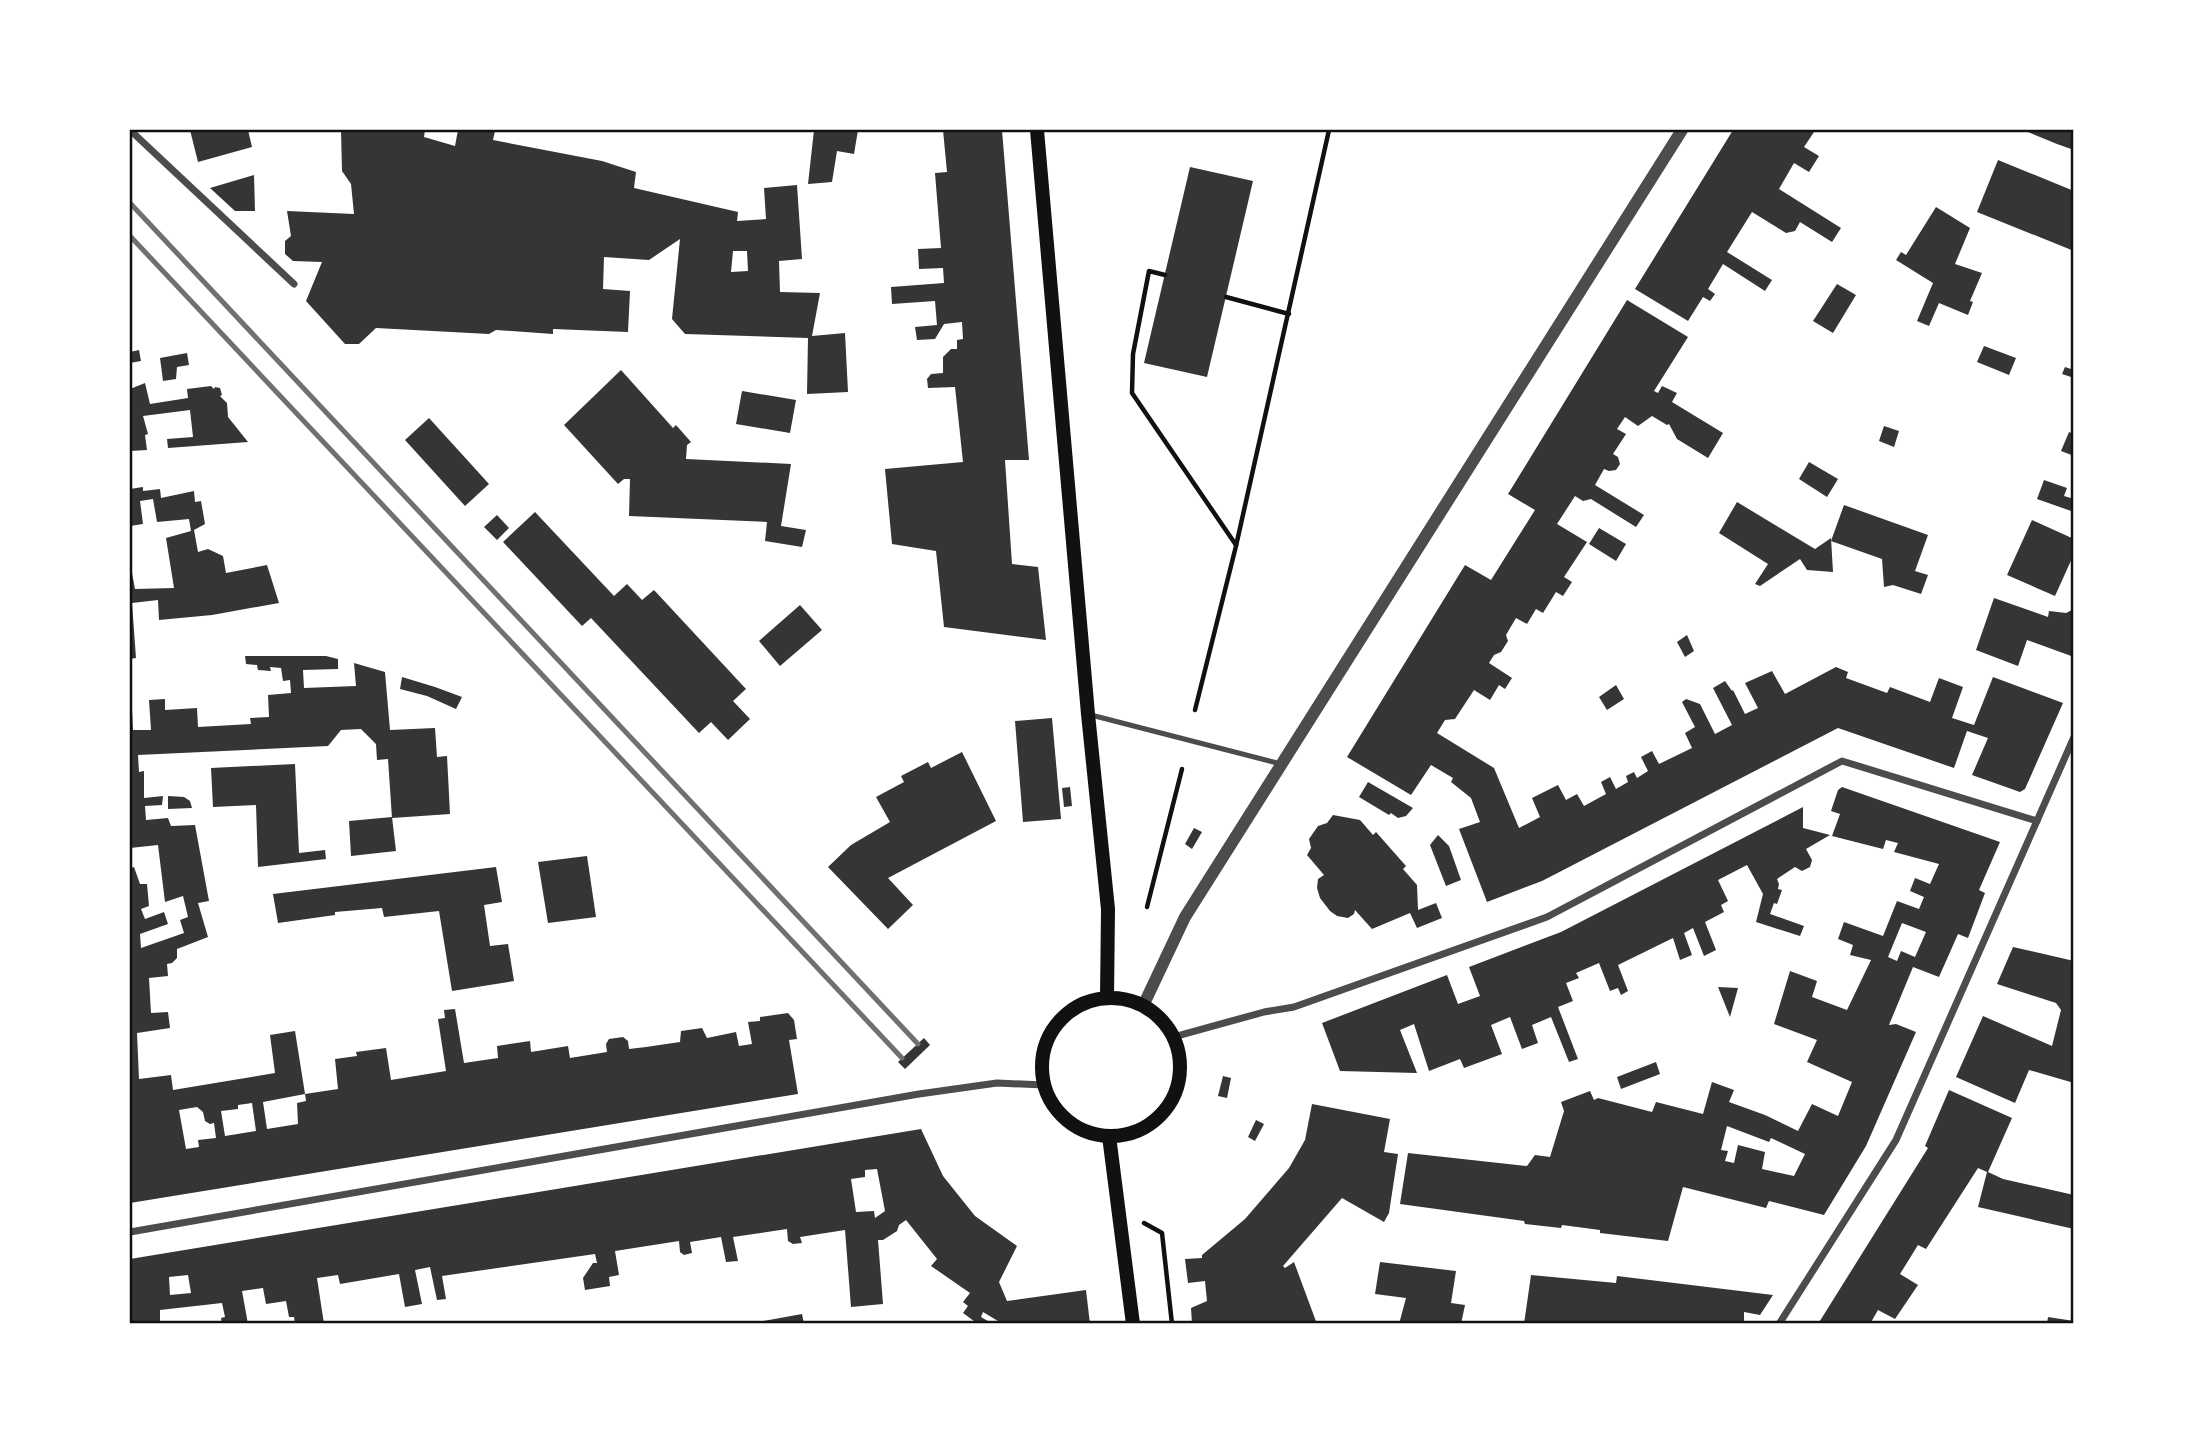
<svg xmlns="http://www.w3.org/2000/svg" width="2203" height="1453" font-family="Inter,sans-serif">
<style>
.building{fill:#353535;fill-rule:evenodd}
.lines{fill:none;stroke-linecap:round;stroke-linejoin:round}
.path{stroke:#111;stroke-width:4.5}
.service{stroke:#4c4c4c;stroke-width:5}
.minor{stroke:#4c4c4c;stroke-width:7}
.tertiary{stroke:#4c4c4c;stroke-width:12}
.secondary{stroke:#111;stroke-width:14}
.rail{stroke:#707070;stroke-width:5}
.neatline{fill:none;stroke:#111;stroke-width:2.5}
</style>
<rect width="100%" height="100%" fill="#fff"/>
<g class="building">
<polygon points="190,130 248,130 252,147 198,162"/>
<path d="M341 130H425L424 137 455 146 458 130H489L495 131 493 140 602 161 636 172 634 188 738 212 737 221 766 219 764 188 797 185 802 259 779 261 780 292 820 293 812 336 845 333 848 392 807 394 808 338 685 334 672 319 680 239 649 260 604 257 603 289 630 291 628 332 553 329V334L496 330 489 334 376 328 359 344H345L306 301 322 262 293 261 285 254V241L291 236 287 211 354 214 351 184 342 171ZM733 251H747L748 271 731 272Z"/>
<polygon points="814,130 858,130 854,154 837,151 832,182 808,184"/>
<polygon points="943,130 1002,130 1029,460 1005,460 1012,564 1038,567 1046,640 944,627 936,551 892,544 885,469 963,462 955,387 928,388 927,379 931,374 943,373 943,357 951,349 957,349 957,340 963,339 962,322 944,324 935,339 917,340 915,327 937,325 935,301 892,304 891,287 944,283 943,268 919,269 918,249 941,248 935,173 947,172"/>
<polygon points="1733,130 1811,130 1814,132 1804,147 1819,156 1809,172 1794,163 1779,189 1841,228 1832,242 1800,222 1795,231 1786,233 1752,212 1727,252 1772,280 1765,291 1723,264 1708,289 1715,294 1710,301 1703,297 1688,321 1635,289"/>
<polygon points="2023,130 2074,130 2074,150 2057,144"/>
<polygon points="1998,160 2074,191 2074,251 1977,212"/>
<polygon points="1190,167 1253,181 1207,377 1144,363"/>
<polygon points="254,175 255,211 235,211 210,188"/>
<polygon points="1936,207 1970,228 1955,264 1982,273 1970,301 1973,302 1968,315 1939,303 1929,326 1917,321 1933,283 1896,260 1901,252 1906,255"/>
<polygon points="1837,284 1856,295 1833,333 1813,321"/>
<polygon points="1627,300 1688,337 1654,391 1658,393 1662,386 1677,393 1672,402 1723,433 1708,458 1677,439 1669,424 1667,425 1652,416 1638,426 1625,417 1617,429 1626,434 1613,454 1618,457 1620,464 1616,470 1609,471 1604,469 1595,485 1644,515 1636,527 1591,499 1583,501 1575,496 1557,524 1587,542 1564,577 1572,582 1563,596 1556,592 1543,613 1536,609 1527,624 1516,618 1506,635 1508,641 1501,652 1494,655 1489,663 1512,678 1505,689 1499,685 1490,700 1474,690 1455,719 1445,720 1437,733 1494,768 1519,828 1540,817 1532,798 1558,785 1566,800 1577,794 1584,806 1606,794 1601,782 1610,777 1616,789 1628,782 1626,776 1634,772 1637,778 1648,771 1641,757 1652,751 1659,764 1692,748 1685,733 1695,727 1682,702 1686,699 1700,704 1715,734 1732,725 1713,688 1725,681 1732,691 1733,690 1745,714 1758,708 1745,683 1772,671 1785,694 1836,667 1848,672 1846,678 1887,693 1890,687 1930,702 1939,678 1963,687 1952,718 1974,725 1993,677 2063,703 2025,789 2020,792 1972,775 1988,738 1967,731 1954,768 1838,728 1542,881 1487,902 1459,829 1480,822 1471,798 1451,782 1453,778 1431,765 1411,795 1347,757 1465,565 1491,580 1535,510 1508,494"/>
<polygon points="1984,346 2016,358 2009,375 1977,362"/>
<polygon points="139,350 141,361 130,363 130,352"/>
<polygon points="187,353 189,365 177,367 176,379 163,381 160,358"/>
<polygon points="2065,367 2074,370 2074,378 2062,374"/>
<polygon points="621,370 673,428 676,425 691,442 687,445 686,459 791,464 781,526 806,530 802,547 765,541 767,522 629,516 630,479 624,479 618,484 564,425"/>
<polygon points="145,383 150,404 188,398 187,389 211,386 214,389 215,387 220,388 222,395 220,396 227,403 228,417 248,442 168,448 167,439 193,437 190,410 143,416 148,434 145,435 147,450 130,451 130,389"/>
<polygon points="742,391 796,400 790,433 736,424"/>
<polygon points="429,418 489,484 465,506 405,440"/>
<polygon points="1884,426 1899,431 1894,447 1879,441"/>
<polygon points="2069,432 2074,434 2074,456 2061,451"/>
<polygon points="1809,462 1838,479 1827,497 1799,479"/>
<polygon points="2044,480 2067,488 2064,496 2074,499 2074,512 2037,499"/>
<polygon points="143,487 143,491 160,489 161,498 194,491 195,502 201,501 205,524 194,530 198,552 208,549 223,556 226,573 267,565 279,603 212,615 159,620 158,600 132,603 136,658 130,659 130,562 135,589 174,588 166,538 191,531 189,519 157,522 153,499 140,501 143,524 130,526 130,489"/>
<polygon points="1737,502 1815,549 1831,538 1833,572 1807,570 1800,559 1760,586 1755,584 1768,564 1719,533"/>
<polygon points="1844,505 1928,535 1915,571 1928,575 1921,594 1893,585 1884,587 1882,559 1831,541"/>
<polygon points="535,512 614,596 627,584 642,600 654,590 746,689 733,701 750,719 728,740 711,722 699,733 591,618 582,626 503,542"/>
<polygon points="497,515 509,528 497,540 484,527"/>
<polygon points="2032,520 2074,539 2074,554 2055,596 2007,575"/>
<polygon points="1599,528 1626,544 1616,561 1589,544"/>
<polygon points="1994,598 2048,617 2049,611 2066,613 2074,609 2074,657 2027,640 2018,666 1976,650"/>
<polygon points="800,605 822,630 780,666 759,641"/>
<polygon points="1687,635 1694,651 1685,657 1677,642"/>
<path d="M245 656H326L338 659V669L303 670 304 688 356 686 354 663 385 672 390 730 435 728 437 757 447 756 450 814 392 818 388 759 377 760 376 744 361 729 341 730 328 746 138 755 139 772 144 771V798L163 796 162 805 145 806 146 820 168 818 171 826 195 825 209 901 198 903 208 937 177 949V958L172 963 167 964 168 976 149 978 151 1013 168 1012 170 1028 137 1033 139 1079 171 1075 173 1090 275 1073 270 1035 295 1031 305 1094 263 1102 267 1129 298 1124 297 1103 306 1101 305 1094 338 1089 335 1059 357 1056 356 1052 386 1048 391 1080 446 1071 438 1019 445 1018 444 1010 455 1009 464 1063 498 1058 497 1046 530 1041 531 1052 568 1046 570 1058 607 1052 606 1044 609 1039 623 1037 628 1041 629 1049 646 1047 680 1042 681 1031 702 1028 707 1038 736 1032 739 1046 752 1044 748 1022 760 1021V1017L788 1013 794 1020 797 1039 789 1040 798 1094 130 1203V868L134 867 140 884H147L149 906 141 909 145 919 164 912 168 924 140 934 141 948 184 933 180 920 188 917 183 896 165 902 158 845 130 848V710H132L133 730H151L149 700 165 699V710L197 708 198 727 251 724 250 718 269 717 268 695 291 693 290 680 283 681 281 668 270 667 271 671 258 670 257 665 246 664ZM252 1103 256 1131 225 1136 221 1111 238 1109V1105ZM197 1107 203 1112 205 1121 210 1124 214 1123 216 1138 198 1140 199 1147 186 1149 179 1110Z"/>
<polygon points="402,677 435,687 462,697 456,709 427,696 400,689"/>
<polygon points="1616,685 1624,699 1607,710 1599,697"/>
<polygon points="1052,718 1061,819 1023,822 1015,721"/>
<polygon points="962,752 996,821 888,878 913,905 888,929 828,867 851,845 890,822 876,797 904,782 901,776 928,762 931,768"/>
<polygon points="295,764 299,853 325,850 326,859 258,867 256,805 213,807 211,768"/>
<polygon points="1368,782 1413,808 1406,816 1398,818 1391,813 1389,815 1359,797"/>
<polygon points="1070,787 1072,806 1064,807 1062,788"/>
<path d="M1842 787 2000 842 1979 890 1985 893 1968 938 1958 934 1939 977 1913 967 1889 1025 1896 1024 1916 1032 1866 1146 1824 1215 1769 1201 1766 1208 1683 1187 1668 1241 1600 1233V1230L1562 1225 1561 1228 1525 1224 1524 1221 1400 1204 1408 1153 1527 1166 1535 1155 1550 1157 1564 1111 1561 1102 1590 1091 1594 1100 1598 1098 1652 1112 1656 1102 1703 1114 1712 1082 1734 1090 1729 1102 1765 1115 1798 1131 1812 1104 1838 1116 1852 1082 1807 1062 1817 1040 1774 1024 1790 971 1817 981 1812 997 1847 1010 1871 960 1850 955 1853 945 1838 939 1844 922 1883 936 1897 901 1919 909 1924 897 1910 891 1915 878 1930 884 1939 864 1894 852 1898 843 1886 840 1883 849 1832 836 1840 814 1831 811 1838 790ZM1902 923 1926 932 1915 957 1901 951 1897 961 1888 957ZM1727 1126 1769 1142 1771 1138 1805 1154 1794 1176 1762 1169 1765 1152 1738 1145 1734 1163 1725 1161 1728 1151 1721 1150Z"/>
<polygon points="168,796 184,797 190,801 192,808 168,809"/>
<polygon points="1803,807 1803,828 1830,835 1806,849 1812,860 1810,867 1802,871 1795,867 1777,879 1779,884 1778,889 1782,890 1777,904 1774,903 1770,914 1804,926 1800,936 1756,922 1763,894 1747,865 1718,880 1728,901 1721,905 1724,912 1705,922 1716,950 1704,956 1693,928 1684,933 1692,955 1680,960 1673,938 1618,965 1628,991 1621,995 1618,988 1610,991 1599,963 1576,973 1579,978 1566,983 1573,1001 1558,1007 1578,1059 1569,1062 1551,1017 1532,1025 1538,1043 1522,1049 1510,1017 1491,1025 1502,1054 1464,1068 1460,1059 1429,1071 1414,1024 1400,1030 1417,1073 1340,1071 1322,1023 1447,975 1458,1004 1480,996 1469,967 1561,932"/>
<polygon points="1333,815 1360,820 1373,835 1376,832 1406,866 1403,869 1417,885 1418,910 1436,903 1442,918 1417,928 1410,913 1372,929 1355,910 1354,914 1348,918 1337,916 1330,911 1320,898 1317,888 1318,879 1324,875 1307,855 1311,848 1309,839 1318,826 1327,823"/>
<polygon points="392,817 396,851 351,856 349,821"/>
<polygon points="1194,828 1202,832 1192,849 1185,844"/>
<polygon points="1438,835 1449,846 1461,880 1446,886 1430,845"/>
<polygon points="587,856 596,917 548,923 538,862"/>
<polygon points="496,867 502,902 484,905 490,946 508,944 514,981 452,991 439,911 384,917 382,908 335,912 335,915 278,923 273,894"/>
<polygon points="2013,947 2074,961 2074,1083 2029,1070 2015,1103 1956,1077 1983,1016 2052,1046 2061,1010 2056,1003 1997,984"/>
<polygon points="1718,987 1738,988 1730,1017"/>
<polygon points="924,1038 930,1045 905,1069 898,1062"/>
<polygon points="1656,1062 1660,1074 1621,1089 1617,1077"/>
<polygon points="1223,1076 1231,1078 1227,1098 1218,1096"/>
<polygon points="1949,1090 2012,1118 1988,1172 2003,1179 2074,1195 2074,1229 1978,1207 1987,1172 1978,1168 1926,1249 1918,1245 1900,1274 1918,1285 1895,1319 1878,1310 1870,1324 1818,1324 1928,1148 1925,1146"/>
<polygon points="1312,1104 1390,1119 1384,1152 1398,1154 1389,1213 1384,1222 1342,1198 1283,1266 1285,1268 1294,1262 1317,1324 1192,1324 1191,1308 1207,1301 1205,1281 1188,1283 1185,1259 1202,1258 1202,1255 1245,1219 1289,1168 1305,1140"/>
<polygon points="1256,1120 1264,1124 1255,1141 1248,1137"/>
<path d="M921 1129 943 1176 975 1216 1017 1246 999 1282 1007 1301 1086 1290 1090 1324H1003L983 1312 981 1317 993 1324H978L963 1313 968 1306 963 1302 970 1293 931 1266 937 1259 906 1220 899 1225 897 1231 883 1240H878L883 1304 851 1307 845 1230 800 1237 802 1243 793 1244 788 1241 787 1229 733 1237 738 1261 726 1262 721 1237 690 1242 692 1253 684 1255 680 1252 679 1241 615 1251 619 1275 609 1277 610 1286 585 1290 583 1278 593 1263H597L595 1254 442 1276 446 1299 437 1300 430 1267 415 1270 422 1304 405 1307 399 1274 340 1284 338 1275 317 1278 324 1324H295L294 1317H289L286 1301 266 1304 263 1288 242 1291 248 1324H222L221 1318 225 1317 222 1303 160 1310V1324H130V1259ZM877 1169 885 1211 875 1218 874 1211 856 1212 851 1179 865 1177V1170ZM188 1275 191 1293 170 1295 169 1277Z"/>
<polygon points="1380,1262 1456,1271 1451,1303 1465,1305 1461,1324 1399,1324 1406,1298 1375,1294"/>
<polygon points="1531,1275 1616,1283 1617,1276 1773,1295 1760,1315 1744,1312 1744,1324 1524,1324"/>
<polygon points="802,1314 804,1324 758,1324 758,1322"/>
<polygon points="2048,1317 2074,1321 2074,1324 2047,1324"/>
</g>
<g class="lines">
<g class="path">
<polyline points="1165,275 1149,271 1133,354 1132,393 1236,545"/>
<polyline points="1226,297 1289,314"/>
<polyline points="1195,710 1236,546 1329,130"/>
<polyline points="1147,907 1182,769"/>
<polyline points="1144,1223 1162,1233 1172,1324"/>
</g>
<polyline class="service" points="1091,715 1281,764"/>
<g class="minor">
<polyline points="130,130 294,284"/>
<polyline points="1173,1037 1264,1012 1294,1007 1547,917 1842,761 2037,821"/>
<polyline points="130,1232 919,1094 997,1083 1044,1085"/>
<polyline points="1779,1324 1896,1140 2074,737"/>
</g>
<polyline class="tertiary" points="1143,1006 1185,917 1682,130"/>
<g class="secondary">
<polyline points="1037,130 1088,714 1108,909 1107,998"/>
<circle cx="1111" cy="1067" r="69"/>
<polyline points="1109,1136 1133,1324"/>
</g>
<g class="rail">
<polyline points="130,203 918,1044"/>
<polyline points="130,236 902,1058"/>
</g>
</g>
<rect width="2203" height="1453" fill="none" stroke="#ffffff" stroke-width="262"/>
<rect x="131" y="131" width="1941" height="1191" class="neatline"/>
</svg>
